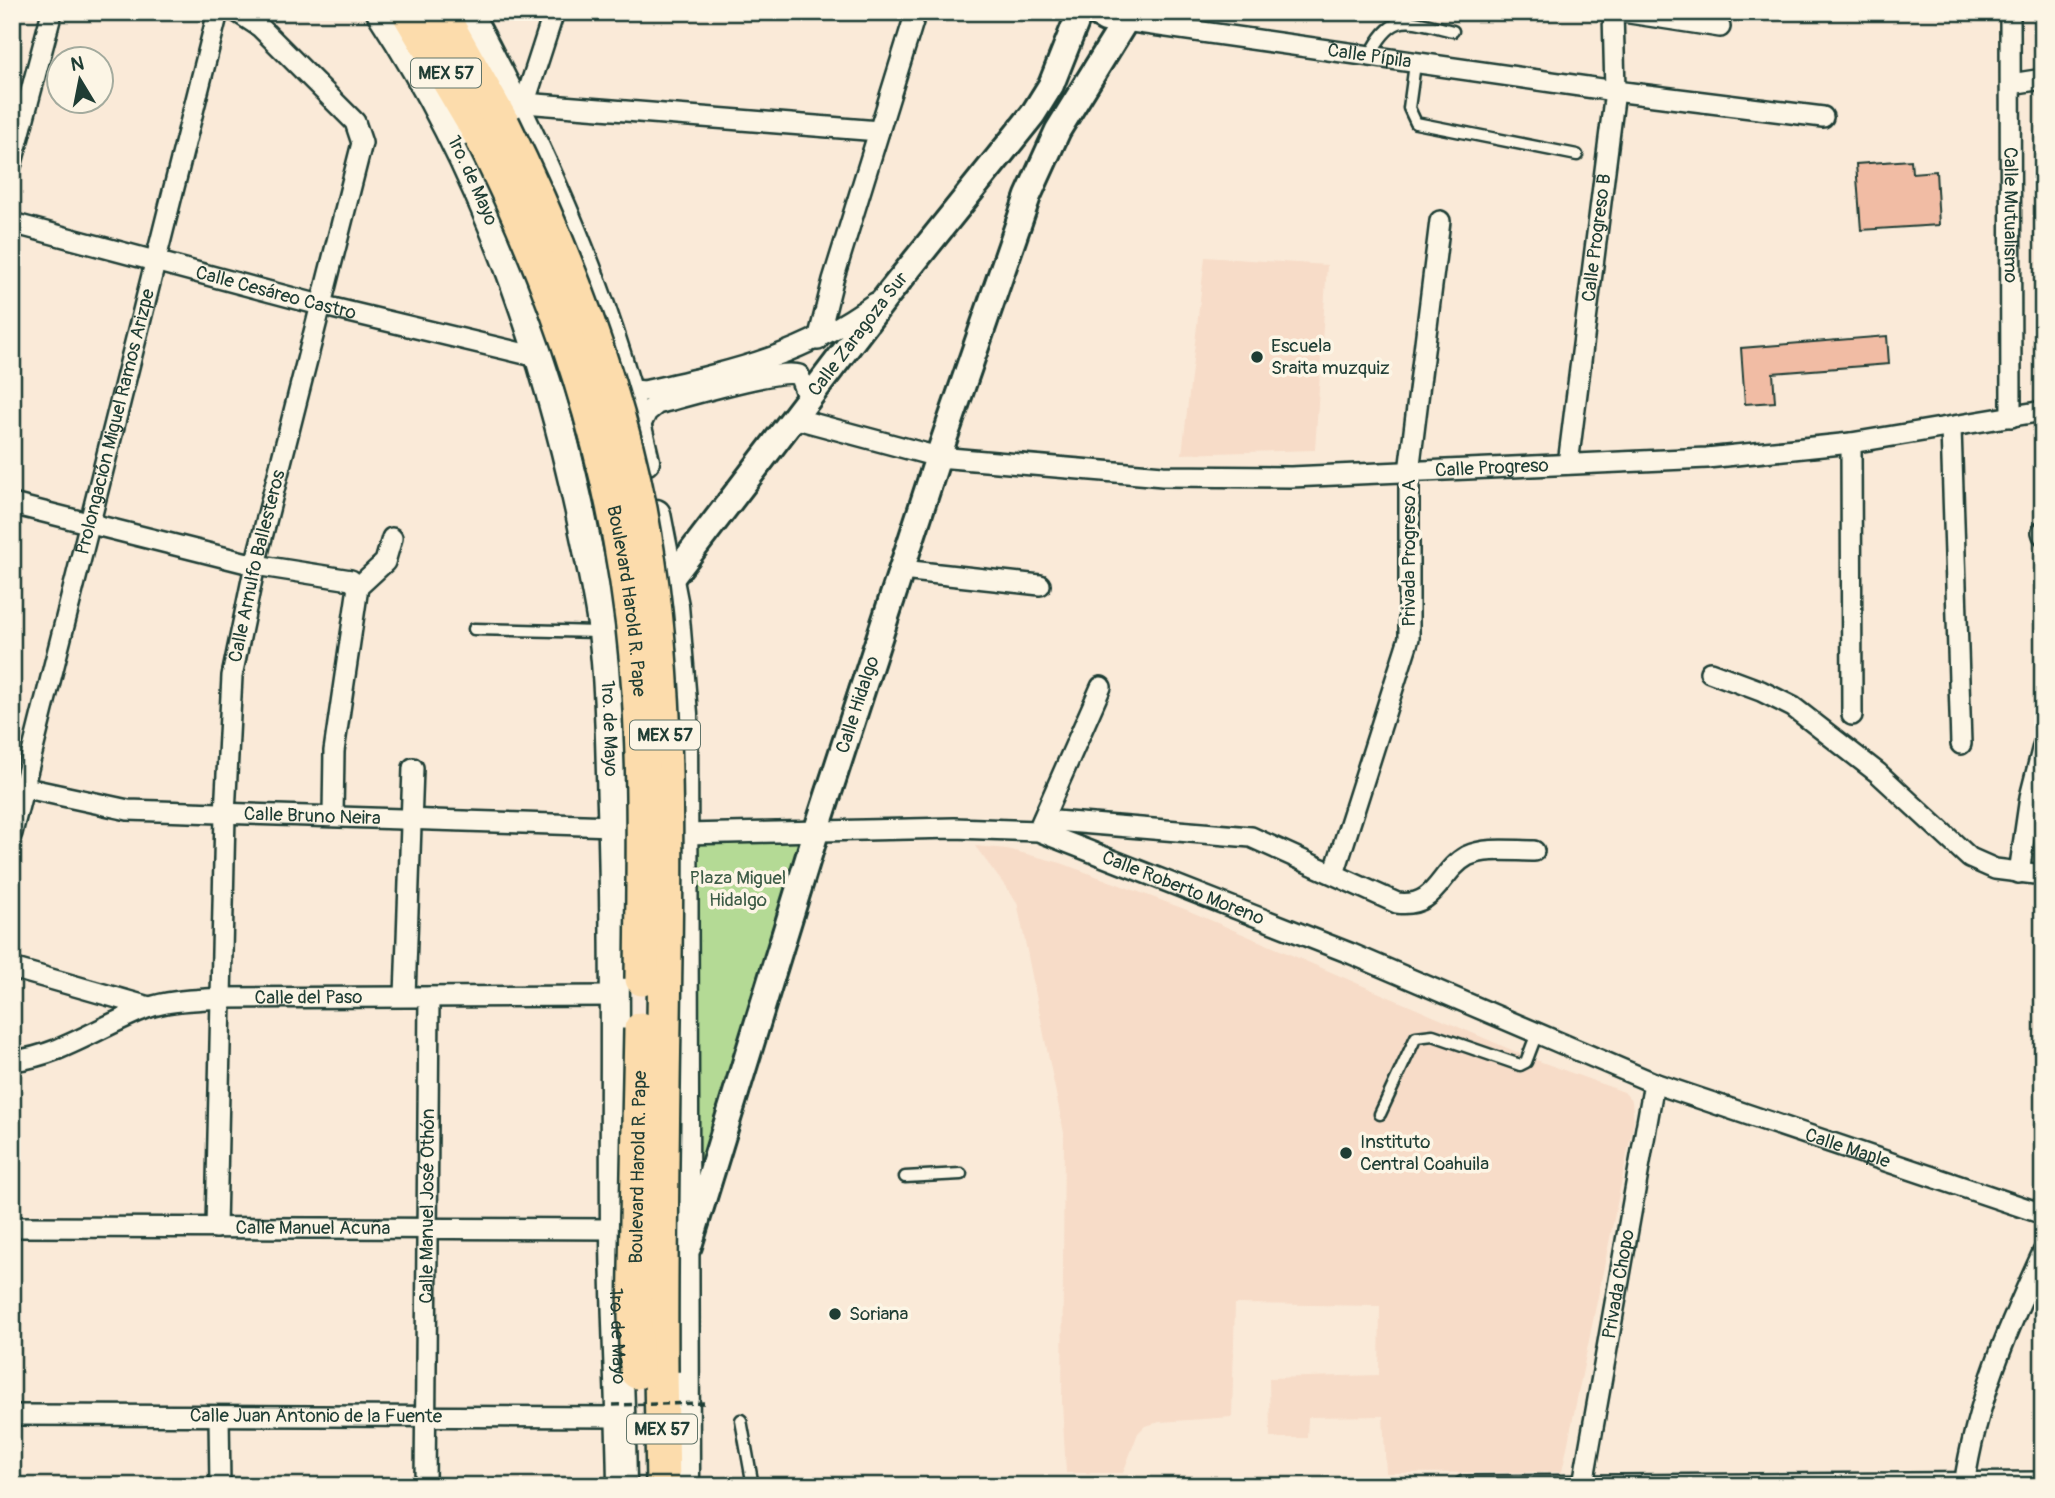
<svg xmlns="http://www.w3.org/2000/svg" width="2055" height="1498" font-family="Pangolin,sans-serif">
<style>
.built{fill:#f7dcc8}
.green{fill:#b4da95;stroke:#6a8c64;stroke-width:2}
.building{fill:#f1bca4;stroke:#1f3d34;stroke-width:2}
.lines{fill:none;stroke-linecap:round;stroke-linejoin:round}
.service-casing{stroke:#1f3d34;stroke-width:15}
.minor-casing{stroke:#1f3d34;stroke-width:24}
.tertiary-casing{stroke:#1f3d34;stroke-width:30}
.secondary-casing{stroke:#1f3d34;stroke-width:33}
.trunk-casing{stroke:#1f3d34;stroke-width:38}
.service{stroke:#fcf5e5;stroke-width:10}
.minor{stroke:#fcf5e5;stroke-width:19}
.tertiary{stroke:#fcf5e5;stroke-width:24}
.secondary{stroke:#fcf5e5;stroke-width:28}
.trunk{stroke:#fcdcac;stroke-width:33}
.trunk-bridge-casing{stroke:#1f3d34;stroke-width:38;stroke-linecap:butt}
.path-bridge{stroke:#1f3d34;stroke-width:3.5;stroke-dasharray:7 5;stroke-linecap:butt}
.trunk-bridge{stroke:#fcdcac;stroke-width:33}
.poi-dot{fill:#1f3d34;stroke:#fcf5e5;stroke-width:2.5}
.labels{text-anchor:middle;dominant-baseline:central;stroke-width:7;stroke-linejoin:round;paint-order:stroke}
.shield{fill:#fcf5e5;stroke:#617469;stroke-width:2}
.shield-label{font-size:18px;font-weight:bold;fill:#1f3d34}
.street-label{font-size:19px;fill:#1f3d34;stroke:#fcf5e5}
.poi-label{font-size:19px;fill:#1f3d34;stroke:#fcf5e5;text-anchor:start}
.park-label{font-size:19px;fill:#3d5c47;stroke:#fcf5e5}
</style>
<rect width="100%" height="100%" fill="#faead8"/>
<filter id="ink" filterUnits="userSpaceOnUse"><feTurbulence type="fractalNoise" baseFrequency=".0143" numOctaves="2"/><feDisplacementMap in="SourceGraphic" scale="14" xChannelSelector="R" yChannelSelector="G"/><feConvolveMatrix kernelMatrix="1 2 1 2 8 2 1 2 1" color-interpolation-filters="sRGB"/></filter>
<g filter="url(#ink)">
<g class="built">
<polygon points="1205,257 1327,265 1315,450 1182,454"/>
<polygon points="975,846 1007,849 1061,863 1187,910 1528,1057 1624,1092 1632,1101 1634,1121 1562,1472 1386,1473 1383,1416 1308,1417 1307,1438 1270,1438 1269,1378 1379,1375 1380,1306 1235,1304 1232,1417 1160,1422 1145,1426 1138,1433 1123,1473 1066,1473 1062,1403 1064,1133 1017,902"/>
</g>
<polygon class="green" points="803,840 691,1212 691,842"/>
<g class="building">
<polygon points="1911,160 1912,173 1936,171 1939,225 1861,230 1856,164"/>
<polygon points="1887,336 1889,364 1773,373 1775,402 1745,404 1741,348"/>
</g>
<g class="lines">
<g class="service-casing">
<g id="service">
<path d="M1369 57C1394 9 1407 20 1453 31"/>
<polyline points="1415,64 1409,108 1416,123 1577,155"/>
<polyline points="474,629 599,632"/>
<polyline points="1380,1114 1416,1037 1433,1035 1520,1065 1526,1062 1537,1033"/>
<polyline points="905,1177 961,1174"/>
<polyline points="741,1420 753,1486"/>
</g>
</g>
<g class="minor-casing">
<g id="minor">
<polyline points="1623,12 1720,27"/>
<path id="s1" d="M2010 12 2011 417"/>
<path id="s2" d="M1125 21 1615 91 1823 117"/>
<polyline points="2011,84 2043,79"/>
<polyline points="524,103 879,131"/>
<polyline points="521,114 554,12"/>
<polyline points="12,163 52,12"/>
<path id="s3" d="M12 223 320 305 542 358"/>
<polyline points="818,340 833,280 916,12"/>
<path d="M625 383 634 390 644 391C731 371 801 357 875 303"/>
<path id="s4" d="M793 418 938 457 1163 476 1291 477 1707 458 1851 443 2043 411"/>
<polyline points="1951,428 1961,744"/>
<path d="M638 430 647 412 657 404C682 398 781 367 799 375L808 399"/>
<polyline points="1851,443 1852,715"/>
<path id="s5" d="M1568 464 1615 91 1613 12"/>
<polyline points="12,504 255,565 351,580 358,587"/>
<polyline points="2042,532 2043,535"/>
<polyline points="902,570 1040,585"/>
<polyline points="1710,672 1761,691 1793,707 1878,773 1970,858 1995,869 2043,875"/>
<path id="s6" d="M12 785 128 810 613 826"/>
<polyline points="333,815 334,751 358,587 385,562 392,538"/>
<path d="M1043 820 1251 837 1397 903C1438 908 1438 872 1467 856 1486 847 1513 851 1534 851"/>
<polyline points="1038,830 1101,687"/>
<path id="s7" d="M12 833 218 12"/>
<path id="s8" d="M685 834 954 828 1038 831 1352 954 1654 1083 2043 1214"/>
<polyline points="2019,873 2030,797 2043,746"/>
<polyline points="1334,874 1409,638 1409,472 1440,221"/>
<polyline points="12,968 149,1007"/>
<polyline points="405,996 413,768"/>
<path id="s9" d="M12 1061C63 1055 100 1026 147 1008 170 1000 196 1000 221 998L616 996"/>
<path id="s10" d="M12 1227 615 1229"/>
<path id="s11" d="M216 1228 225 814 232 676 255 565 362 143 355 122 260 27 237 12"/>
<path id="s12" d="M12 1415 621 1417"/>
<polyline points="219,1416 220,1486"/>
<path id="s13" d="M1583 1484 1654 1083"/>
<path id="s14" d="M425 1486 429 997"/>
<polyline points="1464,1486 2043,1482"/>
<path d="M1964 1486C1976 1402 2008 1328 2043 1252"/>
</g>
</g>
<g class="tertiary-casing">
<g id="tertiary">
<polyline points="1094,12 1105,19 1125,21"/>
<path id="s15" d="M660 593 890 292 1033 114 1051 85 1080 12"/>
<path id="s16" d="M689 1246 817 829 938 457 1028 196 1058 130 1131 12"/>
</g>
</g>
<g class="secondary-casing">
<g id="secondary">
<path id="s17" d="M381 12C481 164 542 336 580 512 588 552 598 592 603 632 610 690 610 749 612 807 617 947 614 1087 615 1227 615 1313 621 1399 622 1486"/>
<path d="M467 12C544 156 609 301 645 461"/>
<polyline points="656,514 674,606 683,714 685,1486"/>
</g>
</g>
<g class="trunk-casing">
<g id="trunk">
<polyline points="408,12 481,136"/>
<polyline points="440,12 503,124"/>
<polyline points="661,1372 663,1486"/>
</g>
</g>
<use href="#service" class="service"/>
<use href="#minor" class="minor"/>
<use href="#tertiary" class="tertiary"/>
<use href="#secondary" class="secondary"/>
<use href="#trunk" class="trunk"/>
<g class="trunk-bridge-casing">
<g id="trunk-bridge">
<path d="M503 124C563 246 614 376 640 509 668 657 667 806 665 956 663 1094 660 1233 661 1372"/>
<path id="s18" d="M481 136C564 301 621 481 637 666 646 770 643 875 642 979"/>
<path id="s19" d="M637 1372 635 1316 641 1029"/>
</g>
</g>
<polyline class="path-bridge" points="613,1405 709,1403"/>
<use href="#trunk-bridge" class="trunk-bridge"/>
</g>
</g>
<g class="poi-dot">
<circle cx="1257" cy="357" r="7"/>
<circle cx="1346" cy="1153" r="7"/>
<circle cx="835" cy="1314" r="7"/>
</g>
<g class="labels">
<g class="shield">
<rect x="411" y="58.5" width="70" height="29" rx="5"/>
<rect x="630" y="720.5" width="70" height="29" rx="5"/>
<rect x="627" y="1414.5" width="70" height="29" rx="5"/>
</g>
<g class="shield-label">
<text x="446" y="73">MEX 57</text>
<text x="665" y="735">MEX 57</text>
<text x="662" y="1429">MEX 57</text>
</g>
<g class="street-label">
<text stroke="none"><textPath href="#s2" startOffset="247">Calle Pípila</textPath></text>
<text stroke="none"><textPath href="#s17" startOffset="192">1ro. de Mayo</textPath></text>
<text stroke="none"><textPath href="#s1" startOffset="203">Calle Mutualismo</textPath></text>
<text stroke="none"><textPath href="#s5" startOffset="228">Calle Progreso B</textPath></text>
<text stroke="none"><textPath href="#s3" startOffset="273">Calle Cesáreo Castro</textPath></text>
<text stroke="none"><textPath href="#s15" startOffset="326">Calle Zaragoza Sur</textPath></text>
<text stroke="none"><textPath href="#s7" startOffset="424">Prolongación Miguel Ramos Arizpe</textPath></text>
<text stroke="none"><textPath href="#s4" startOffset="705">Calle Progreso</textPath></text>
<text transform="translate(1409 553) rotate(-90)">Privada Progreso A</text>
<text stroke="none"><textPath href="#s11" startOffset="665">Calle Arnulfo Ballesteros</textPath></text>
<text stroke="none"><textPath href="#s18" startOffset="490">Boulevard Harold R. Pape</textPath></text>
<text stroke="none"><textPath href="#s16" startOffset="567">Calle Hidalgo</textPath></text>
<text stroke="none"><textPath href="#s17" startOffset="760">1ro. de Mayo</textPath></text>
<text stroke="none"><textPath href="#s6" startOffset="303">Calle Bruno Neira</textPath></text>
<text stroke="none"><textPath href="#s8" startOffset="509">Calle Roberto Moreno</textPath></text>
<text stroke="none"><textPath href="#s9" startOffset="308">Calle del Paso</textPath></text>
<text stroke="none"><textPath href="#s8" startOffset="1223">Calle Maple</textPath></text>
<text stroke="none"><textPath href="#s19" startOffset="205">Boulevard Harold R. Pape</textPath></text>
<text stroke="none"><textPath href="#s14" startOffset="280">Calle Manuel José Othón</textPath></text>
<text stroke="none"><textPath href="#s10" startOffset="301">Calle Manuel Acuña</textPath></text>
<text stroke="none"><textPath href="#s13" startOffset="203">Privada Chopo</textPath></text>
<text stroke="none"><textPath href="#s17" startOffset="1368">1ro. de Mayo</textPath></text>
<text stroke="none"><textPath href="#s12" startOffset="304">Calle Juan Antonio de la Fuente</textPath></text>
</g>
<g class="poi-label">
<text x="1271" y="346">Escuela<tspan x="1271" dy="22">Sraita muzquiz</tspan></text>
<text x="1360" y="1142">Instituto<tspan x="1360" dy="22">Central Coahuila</tspan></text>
<text x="849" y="1314">Soriana</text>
</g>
<g class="park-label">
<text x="738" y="878">Plaza Miguel<tspan x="738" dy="22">Hidalgo</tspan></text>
</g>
</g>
<rect width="2055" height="1498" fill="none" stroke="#fcf5e5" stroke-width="42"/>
<rect x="21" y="21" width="2013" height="1456" fill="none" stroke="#1f3d34" stroke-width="2.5" filter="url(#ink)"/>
<g transform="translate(80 80) rotate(350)"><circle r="33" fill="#fcf5e5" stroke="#a4ab9e" stroke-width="2"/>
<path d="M0-5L12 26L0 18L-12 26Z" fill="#1f3d34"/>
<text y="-10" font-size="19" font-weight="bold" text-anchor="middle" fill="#1f3d34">N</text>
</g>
</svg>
